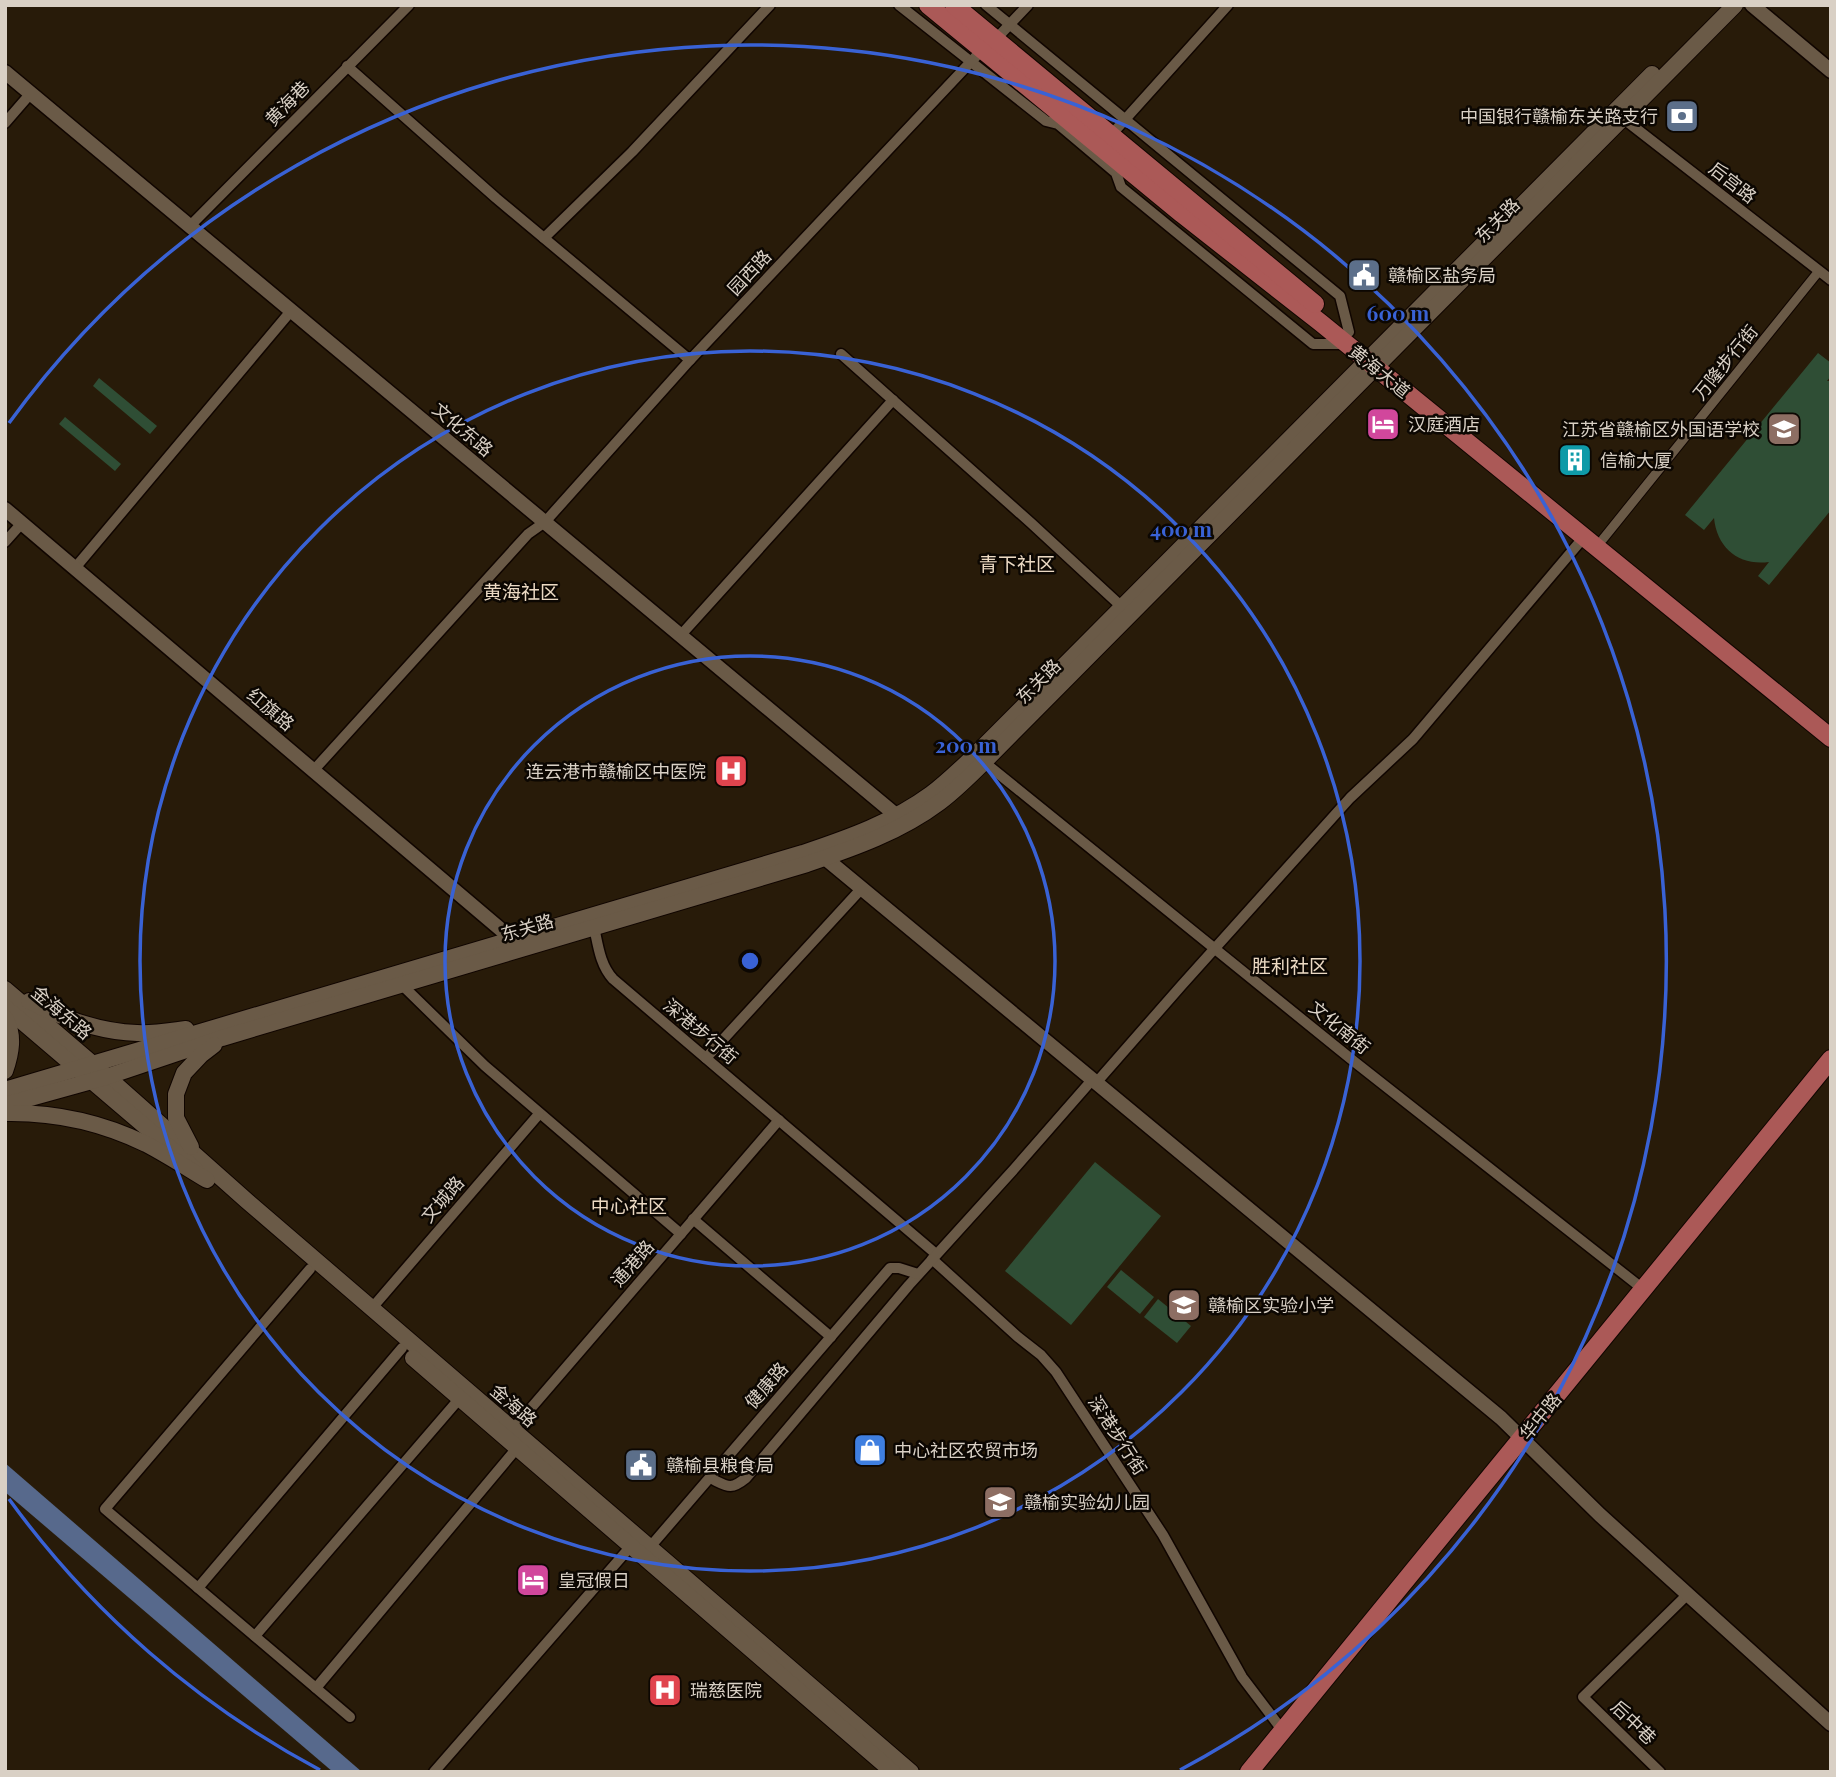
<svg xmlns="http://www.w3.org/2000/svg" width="1836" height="1777" font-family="'Playfair Display','Noto Sans SC',serif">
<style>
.green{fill:#2f4e35}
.water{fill:#57698c}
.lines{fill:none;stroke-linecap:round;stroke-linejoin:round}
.pedestrian-casing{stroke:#100500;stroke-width:11}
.minor-casing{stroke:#100500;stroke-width:13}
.tertiary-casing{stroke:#100500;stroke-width:17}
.secondary-casing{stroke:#100500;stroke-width:18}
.primary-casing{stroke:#100500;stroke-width:20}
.pedestrian{stroke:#6a5a47;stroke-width:9}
.minor{stroke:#6a5a47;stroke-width:10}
.tertiary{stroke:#6a5a47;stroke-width:14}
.secondary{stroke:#6a5a47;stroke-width:16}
.primary{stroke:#ab5957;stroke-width:18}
.ring{fill:none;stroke:#3962d5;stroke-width:3.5}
.labels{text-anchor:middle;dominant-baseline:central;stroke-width:5;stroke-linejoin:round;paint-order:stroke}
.street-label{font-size:18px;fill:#d9d0c5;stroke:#0c0702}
.poi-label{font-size:18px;fill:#d9d0c5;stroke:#0c0702;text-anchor:start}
.neighbourhood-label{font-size:19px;fill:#ebd9c3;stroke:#0c0702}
.centre{fill:#3962d5;stroke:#0c0702;stroke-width:3.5}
.ring-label{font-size:21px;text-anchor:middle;font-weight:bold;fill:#3962d5;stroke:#0c0702;stroke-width:5;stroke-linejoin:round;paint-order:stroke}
</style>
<rect width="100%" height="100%" fill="#281b09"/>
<g class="green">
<path d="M1818 353 1831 363V376L1827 381H1831V510L1769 585 1758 576 1769 562C1739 566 1717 548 1714 518L1704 530 1685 515Z"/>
<polygon points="99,378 157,426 150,434 93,386"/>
<polygon points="65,417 121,464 115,471 59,424"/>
<polygon points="1095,1162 1161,1216 1071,1325 1005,1271"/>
<polygon points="1121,1270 1154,1297 1140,1314 1107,1287"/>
<polygon points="1158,1299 1191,1326 1177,1343 1144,1317"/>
</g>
<polygon class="water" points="5,1463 362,1772 333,1772 5,1492"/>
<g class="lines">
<g class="pedestrian-casing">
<polyline id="pedestrian" points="1603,539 1819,271"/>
</g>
<g class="minor-casing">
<g id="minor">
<polyline points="899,5 1046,121 1058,124 1116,173 1121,187 1313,344 1345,344"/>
<polyline points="986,5 1340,296 1349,332"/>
<polyline points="996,39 1028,5"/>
<polyline points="347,66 496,198 690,360"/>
<polyline points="1620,116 1831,280"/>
<polyline points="5,123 31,93"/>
<polyline points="1112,134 1228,5"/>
<polyline points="190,226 409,5"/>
<polyline points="544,238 632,152 770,5"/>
<polyline points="841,354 1031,523 1122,607"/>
<polyline points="5,542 22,523"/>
<polyline points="75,568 291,311"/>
<polyline points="680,636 893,400"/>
<polyline points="984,762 1356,1063 1643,1289"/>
<polyline points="313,771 528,534 545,522 690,360 982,50"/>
<path d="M594 927C598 945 600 965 613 979L936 1254"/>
<polyline points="401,984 485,1066 681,1234"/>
<polyline points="706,1058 862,888"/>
<polyline points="1096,1083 1181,986 1350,798 1413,739 1584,537"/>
<polyline points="693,1219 831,1337"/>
<polyline points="932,1259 1018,1337 1041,1355 1056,1372 1163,1535 1242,1677 1283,1731"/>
<polyline points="310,1269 105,1509 350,1717"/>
<polyline points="372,1308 539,1114"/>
<polyline points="513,1429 779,1120"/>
<path d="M710 1478C727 1486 730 1491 746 1478L909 1285 1015 1168 1092 1080"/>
<polyline points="650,1547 890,1268 899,1268 918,1274"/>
<polyline points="198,1588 402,1348"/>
<polyline points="255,1636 460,1398"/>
<polyline points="316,1688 517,1448"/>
<polyline points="434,1772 631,1546"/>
<polyline points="1660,1772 1583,1697 1688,1594"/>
</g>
</g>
<g class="tertiary-casing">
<g id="tertiary">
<polyline points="1752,5 1831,71"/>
<polyline points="5,72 897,816"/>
<polyline points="5,509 512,939"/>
<polyline points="825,858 1501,1418 1600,1515 1831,1724"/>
</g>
</g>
<g class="secondary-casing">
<g id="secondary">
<polyline points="5,989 94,1065 247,1201 911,1772"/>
<path d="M29 1001C62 1018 100 1032 137 1033 153 1034 170 1031 186 1029"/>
<polyline points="5,1007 195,1169"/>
<path d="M5 1018C15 1035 11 1054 5 1071"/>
<path d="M5 1090 803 853C848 838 893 822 931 794 947 782 961 768 976 754L1652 74"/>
<path d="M5 1105 106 1077 222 1038 807 864C854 848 900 832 940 802 956 790 970 776 984 762L1735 5"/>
<path d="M5 1113C55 1112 101 1122 146 1144 167 1155 187 1168 207 1180"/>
<polyline points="191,1147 176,1118 176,1094 184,1073 201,1055 214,1045"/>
<polyline points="413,1358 893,1772"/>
</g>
</g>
<g class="primary-casing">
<g id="primary">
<polyline points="928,5 1182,214 1321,323 1831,738"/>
<polyline points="954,5 1315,304"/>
<polyline points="1249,1772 1831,1059"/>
</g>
</g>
<use href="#pedestrian" class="pedestrian"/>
<use href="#minor" class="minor"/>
<use href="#tertiary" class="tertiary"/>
<use href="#secondary" class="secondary"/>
<use href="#primary" class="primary"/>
</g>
<g class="ring">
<circle cx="750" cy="961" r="305"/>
<circle cx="750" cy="961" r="610"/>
<path d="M320 1770A916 916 0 0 1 9 1499M9 423A916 916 0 1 1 1180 1770"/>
</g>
<defs>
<g id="bank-square" transform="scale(1.75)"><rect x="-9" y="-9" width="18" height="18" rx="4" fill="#5c6f8a" stroke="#0c0702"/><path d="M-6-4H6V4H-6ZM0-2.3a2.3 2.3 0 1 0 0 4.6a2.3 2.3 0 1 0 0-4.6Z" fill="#fff"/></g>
<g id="civic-square" transform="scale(1.75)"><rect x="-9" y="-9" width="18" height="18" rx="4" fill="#5c6f8a" stroke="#0c0702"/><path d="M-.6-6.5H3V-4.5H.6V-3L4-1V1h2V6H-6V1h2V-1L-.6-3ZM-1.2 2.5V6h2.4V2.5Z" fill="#fff"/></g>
<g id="hotel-square" transform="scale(1.75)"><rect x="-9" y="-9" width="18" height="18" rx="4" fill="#d1479c" stroke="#0c0702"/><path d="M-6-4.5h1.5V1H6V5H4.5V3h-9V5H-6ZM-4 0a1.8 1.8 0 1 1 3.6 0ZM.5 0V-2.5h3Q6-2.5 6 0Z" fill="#fff"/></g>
<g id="school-square" transform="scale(1.75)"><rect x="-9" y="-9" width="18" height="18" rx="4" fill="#8d6e63" stroke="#0c0702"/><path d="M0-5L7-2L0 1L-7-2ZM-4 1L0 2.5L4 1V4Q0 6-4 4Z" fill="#fff"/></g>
<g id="building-square" transform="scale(1.75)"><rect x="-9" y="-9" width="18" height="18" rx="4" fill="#0f9aa8" stroke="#0c0702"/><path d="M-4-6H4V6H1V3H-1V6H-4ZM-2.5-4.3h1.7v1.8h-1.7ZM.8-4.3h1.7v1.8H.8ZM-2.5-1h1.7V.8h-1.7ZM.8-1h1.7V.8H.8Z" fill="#fff"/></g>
<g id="hospital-square" transform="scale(1.75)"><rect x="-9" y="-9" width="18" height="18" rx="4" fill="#e0444e" stroke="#0c0702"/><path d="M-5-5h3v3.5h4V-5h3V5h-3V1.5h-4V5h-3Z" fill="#fff"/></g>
<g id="shop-square" transform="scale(1.75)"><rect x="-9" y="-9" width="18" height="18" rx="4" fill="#3f7fe0" stroke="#0c0702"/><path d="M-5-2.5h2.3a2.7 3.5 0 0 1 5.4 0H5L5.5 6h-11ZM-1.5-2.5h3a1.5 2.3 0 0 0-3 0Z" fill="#fff"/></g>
</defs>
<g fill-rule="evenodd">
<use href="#bank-square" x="1682" y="116"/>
<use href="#civic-square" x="1364" y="275"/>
<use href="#hotel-square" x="1383" y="424"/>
<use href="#school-square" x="1784" y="429"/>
<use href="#building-square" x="1575" y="460"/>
<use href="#hospital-square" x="731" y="771"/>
<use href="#school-square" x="1184" y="1305"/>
<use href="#shop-square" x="870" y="1450"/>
<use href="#civic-square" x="641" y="1465"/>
<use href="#school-square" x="1000" y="1502"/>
<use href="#hotel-square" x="533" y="1580"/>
<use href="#hospital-square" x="665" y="1690"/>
</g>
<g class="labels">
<g class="street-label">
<text transform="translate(287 103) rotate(-46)">黄海巷</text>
<text transform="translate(1733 182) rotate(38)">后宫路</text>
<text transform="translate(1497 220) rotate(-45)">东关路</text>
<text transform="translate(749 272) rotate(-47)">园西路</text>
<text transform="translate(1725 362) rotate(-51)">万隆步行街</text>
<text transform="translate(1380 371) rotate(39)">黄海大道</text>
<text transform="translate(463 429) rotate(40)">文化东路</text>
<text transform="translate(1038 681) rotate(-45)">东关路</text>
<text transform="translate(271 709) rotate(40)">红旗路</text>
<text transform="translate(527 927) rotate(-16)">东关路</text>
<text transform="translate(62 1012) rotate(40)">金海东路</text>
<text transform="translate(1340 1027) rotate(39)">文化南街</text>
<text transform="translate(701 1031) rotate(40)">深港步行街</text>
<text transform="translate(442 1199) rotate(-49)">文城路</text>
<text transform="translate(632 1263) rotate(-49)">通港路</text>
<text transform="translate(766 1385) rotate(-49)">健康路</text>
<text transform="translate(514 1405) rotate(41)">金海路</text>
<text transform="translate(1540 1416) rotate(-51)">华中路</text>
<text transform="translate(1118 1435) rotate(57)">深港步行街</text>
<text transform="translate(1634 1722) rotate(44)">后中巷</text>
</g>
<g class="poi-label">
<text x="1658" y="116" text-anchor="end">中国银行赣榆东关路支行</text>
<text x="1388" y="275">赣榆区盐务局</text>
<text x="1408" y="424">汉庭酒店</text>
<text x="1760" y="429" text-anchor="end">江苏省赣榆区外国语学校</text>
<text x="1600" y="460">信榆大厦</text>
<text x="706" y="771" text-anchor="end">连云港市赣榆区中医院</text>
<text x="1208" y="1305">赣榆区实验小学</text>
<text x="894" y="1450">中心社区农贸市场</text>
<text x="666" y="1465">赣榆县粮食局</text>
<text x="1024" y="1502">赣榆实验幼儿园</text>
<text x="558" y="1580">皇冠假日</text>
<text x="690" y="1690">瑞慈医院</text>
</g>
<g class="neighbourhood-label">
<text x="1017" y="563">青下社区</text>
<text x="521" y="591">黄海社区</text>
<text x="1290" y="965">胜利社区</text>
<text x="629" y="1205">中心社区</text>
</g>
</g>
<circle cx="750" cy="961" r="10" class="centre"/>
<g class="ring-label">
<text x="1398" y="321">600 m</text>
<text x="1181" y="537">400 m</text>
<text x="966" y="753">200 m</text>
</g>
<rect width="1836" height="1777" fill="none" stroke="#d9d0c5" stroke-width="14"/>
</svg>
